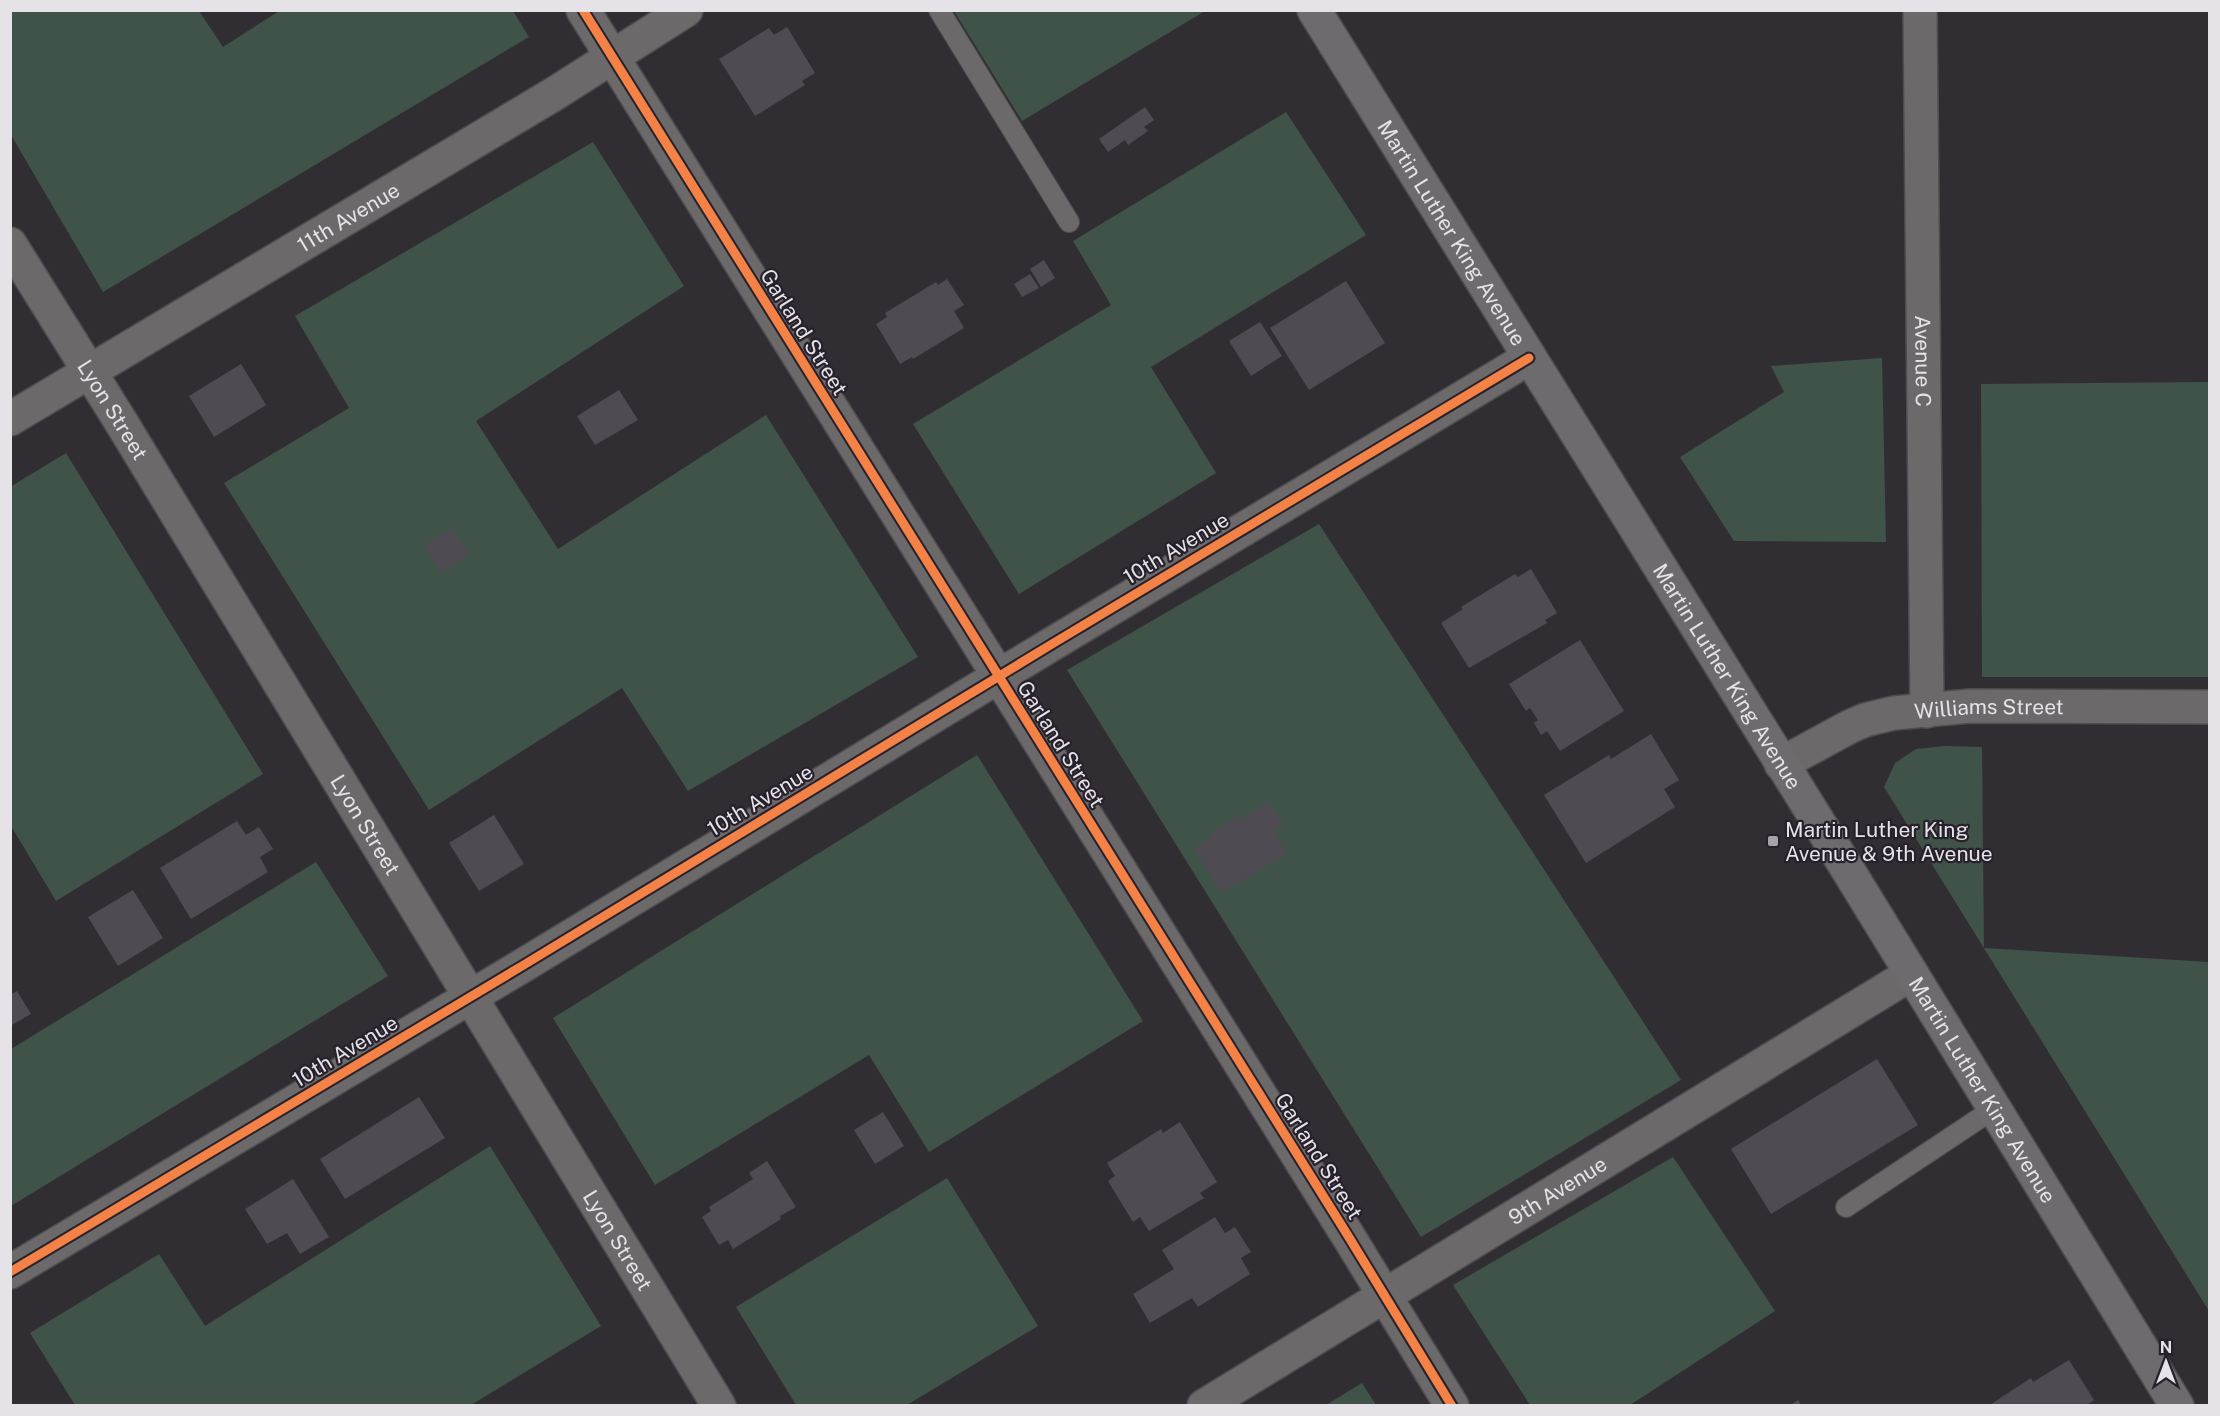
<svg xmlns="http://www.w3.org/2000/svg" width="2220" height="1416" font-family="'Public Sans',sans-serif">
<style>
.grass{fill:#3f5349}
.building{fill:#4f4b52}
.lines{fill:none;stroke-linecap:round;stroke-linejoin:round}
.service-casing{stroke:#4e4c4f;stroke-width:22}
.minor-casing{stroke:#4e4c4f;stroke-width:36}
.tertiary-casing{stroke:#4e4c4f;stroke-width:36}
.secondary-casing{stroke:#4e4c4f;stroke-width:36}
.service{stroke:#6c696a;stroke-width:20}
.minor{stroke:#6c696a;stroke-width:33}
.tertiary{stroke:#6c696a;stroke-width:33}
.secondary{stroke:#6e6b6e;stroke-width:33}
.cycleway-casing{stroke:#27212b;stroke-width:13}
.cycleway{stroke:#f48246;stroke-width:9}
.poi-dot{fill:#a6a3a9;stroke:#27212b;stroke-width:2}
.labels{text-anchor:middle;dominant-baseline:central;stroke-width:4.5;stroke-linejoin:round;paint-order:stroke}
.street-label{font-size:21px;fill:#e5e2e8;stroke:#27212b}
.poi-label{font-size:21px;fill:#e5e2e8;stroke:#27212b;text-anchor:start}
</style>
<rect width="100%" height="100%" fill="#312e33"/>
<g class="grass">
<polygon points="10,11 199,11 223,47 279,11 513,11 529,37 103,292 11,135"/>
<polygon points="954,11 1205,11 1022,121"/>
<polygon points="1286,112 1366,235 1151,367 1216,473 1019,594 913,424 1111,305 1073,241"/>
<polygon points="593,142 684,286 476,421 558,549 766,415 918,657 688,791 622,688 429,810 224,483 349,408 295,316"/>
<polygon points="1882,358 1886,542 1734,541 1680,457 1784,392 1771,366"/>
<polygon points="2209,382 2209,677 1982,677 1981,384"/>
<polygon points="66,453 263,774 56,901 11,826 10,487"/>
<polygon points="1319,524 1681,1080 1421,1237 1067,670"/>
<polygon points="1945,746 1982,747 1984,948 2209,962 2209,1311 1884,787 1895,763 1916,749"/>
<polygon points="977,755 1143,1021 929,1152 869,1055 655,1185 553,1018"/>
<polygon points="316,862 388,976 11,1206 11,1049"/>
<polygon points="490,1146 601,1326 471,1405 75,1405 30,1333 159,1254 205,1326"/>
<polygon points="1673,1157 1775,1311 1630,1405 1530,1405 1453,1285"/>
<polygon points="947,1178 1038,1326 907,1405 796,1405 736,1307"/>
<polygon points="1362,1383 1376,1405 1325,1405 1326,1405"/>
</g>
<g class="building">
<polygon points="787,27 815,73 802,81 805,85 755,116 719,59 769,28 774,35"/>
<polygon points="1145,107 1154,120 1144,127 1148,131 1128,145 1125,140 1108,152 1099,139"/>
<polygon points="1044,260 1055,278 1041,287 1030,269"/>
<polygon points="1030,274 1039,288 1022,297 1014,284"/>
<polygon points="947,279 964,305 954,311 964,328 913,359 912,357 900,364 876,324 887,317 885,313 936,282 938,285"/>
<polygon points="1346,281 1385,343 1309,390 1270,328"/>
<polygon points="1260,322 1282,356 1251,376 1229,341"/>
<polygon points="241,364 266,405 214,437 189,396"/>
<polygon points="619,390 638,420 595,445 577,416"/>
<polygon points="452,528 469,555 441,572 424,545"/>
<polygon points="1531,569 1557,613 1545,620 1547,623 1469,668 1441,623 1463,609 1461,607 1515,574 1518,577"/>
<polygon points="1580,640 1624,711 1560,751 1547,731 1541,735 1534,723 1538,720 1530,708 1526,711 1509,684"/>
<polygon points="1651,734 1679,780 1664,789 1675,807 1586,863 1544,795 1609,755 1611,759"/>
<polygon points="1269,802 1283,823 1273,830 1287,853 1222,893 1194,848 1211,838 1209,834 1239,815 1241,819"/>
<polygon points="494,815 524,864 479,891 449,843"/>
<polygon points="237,821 246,835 259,827 273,849 260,857 268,872 191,919 160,868"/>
<polygon points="133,890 163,938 118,966 88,917"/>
<polygon points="17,991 31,1014 10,1026 10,995"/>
<polygon points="1877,1059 1918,1125 1771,1214 1731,1149"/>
<polygon points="419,1097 445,1138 345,1199 320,1159"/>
<polygon points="883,1112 904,1146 875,1164 854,1130"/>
<polygon points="1180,1122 1217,1182 1200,1193 1204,1198 1149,1231 1140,1217 1133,1222 1108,1181 1115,1176 1107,1163 1161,1129 1163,1133"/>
<polygon points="767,1161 796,1207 780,1216 781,1219 733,1249 728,1240 719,1245 702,1217 711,1211 709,1207 753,1179 749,1173"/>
<polygon points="293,1179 329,1237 300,1254 287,1233 267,1244 245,1209"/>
<polygon points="1215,1217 1225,1233 1235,1227 1251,1252 1241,1258 1250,1274 1198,1307 1192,1298 1150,1323 1133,1294 1174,1269 1162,1250"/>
<polygon points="2069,1360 2094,1400 2086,1406 1988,1406 2031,1378 2033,1382"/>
<polygon points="1798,1400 1802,1406 1789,1406"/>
</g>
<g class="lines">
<g class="service-casing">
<g id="service">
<polyline points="939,10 1069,222"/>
<polyline points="1846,1207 1995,1108"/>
</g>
</g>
<g class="minor-casing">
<g id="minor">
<path id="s1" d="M1920 10 1927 711"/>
<path id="s2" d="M10 244 121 422 719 1406"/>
<path id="s3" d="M10 419 554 94 686 10"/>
<path id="s4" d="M1781 764 1849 727 1865 720 1894 713 1970 706 2210 707"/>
<polyline points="10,1272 522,966 1052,644 1529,358"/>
<path id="s5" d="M1204 1406 1911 974"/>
</g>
</g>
<g class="tertiary-casing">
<polyline id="tertiary" points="583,10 1350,1239 1452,1406"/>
</g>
<g class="secondary-casing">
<g id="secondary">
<path id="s6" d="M1314 10 1832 844 2177 1406"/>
</g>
</g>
<use href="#service" class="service"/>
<use href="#minor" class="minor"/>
<use href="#tertiary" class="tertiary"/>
<use href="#secondary" class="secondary"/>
<g class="cycleway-casing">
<g id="cycleway">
<polyline points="583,10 1350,1239 1452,1406"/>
<polyline points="10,1272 522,966 1052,644 1529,358"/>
</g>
</g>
<use href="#cycleway" class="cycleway"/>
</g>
<rect class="poi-dot" x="1767" y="835" width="12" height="12" rx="3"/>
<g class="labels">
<g class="street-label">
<text stroke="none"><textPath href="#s3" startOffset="394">11th Avenue</textPath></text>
<text stroke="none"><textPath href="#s6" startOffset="262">Martin Luther King Avenue</textPath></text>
<text transform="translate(804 332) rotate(58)">Garland Street</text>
<text stroke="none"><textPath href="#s1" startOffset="351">Avenue C</textPath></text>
<text stroke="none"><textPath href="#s2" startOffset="195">Lyon Street</textPath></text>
<text transform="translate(1176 548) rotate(-31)">10th Avenue</text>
<text stroke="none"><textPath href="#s6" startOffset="784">Martin Luther King Avenue</textPath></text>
<text stroke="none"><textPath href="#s4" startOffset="220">Williams Street</textPath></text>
<text transform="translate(1061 744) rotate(58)">Garland Street</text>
<text transform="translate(760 800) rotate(-31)">10th Avenue</text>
<text stroke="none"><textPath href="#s2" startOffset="681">Lyon Street</textPath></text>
<text transform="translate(345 1051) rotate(-31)">10th Avenue</text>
<text stroke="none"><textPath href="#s6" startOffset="1270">Martin Luther King Avenue</textPath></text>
<text transform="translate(1319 1156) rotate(58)">Garland Street</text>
<text stroke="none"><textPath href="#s5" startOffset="414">9th Avenue</textPath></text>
<text stroke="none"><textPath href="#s2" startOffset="1167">Lyon Street</textPath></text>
</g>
<g class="poi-label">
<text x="1785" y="829">Martin Luther King<tspan x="1785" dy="24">Avenue &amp; 9th Avenue</tspan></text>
</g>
</g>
<rect width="2220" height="1416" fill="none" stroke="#e5e2e8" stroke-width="24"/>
<g transform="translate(2166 1362)" stroke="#27212b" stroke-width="4.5" paint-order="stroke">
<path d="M0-4.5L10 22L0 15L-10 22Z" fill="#e5e2e8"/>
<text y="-9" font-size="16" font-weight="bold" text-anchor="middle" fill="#e5e2e8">N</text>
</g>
</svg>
